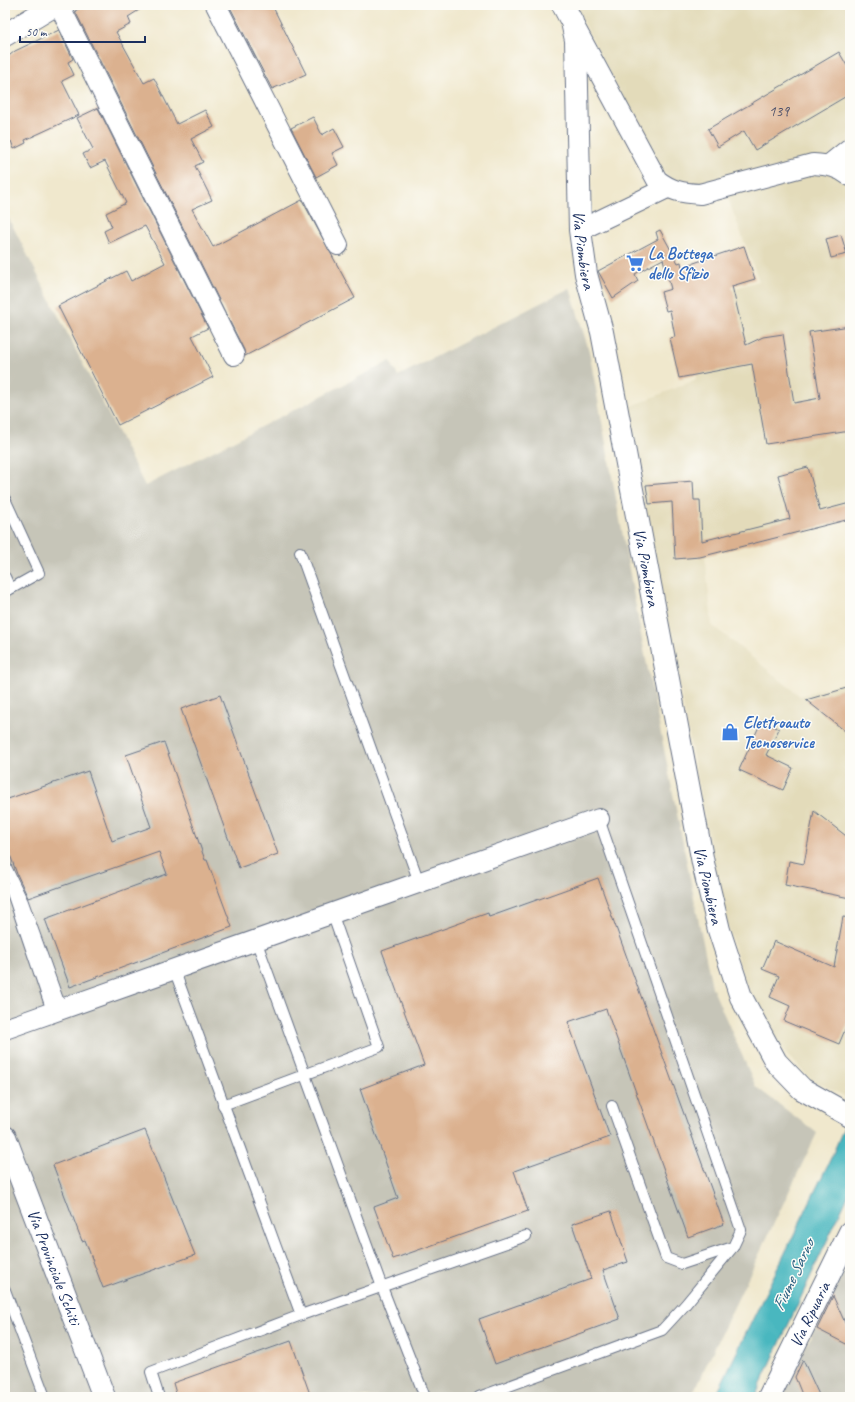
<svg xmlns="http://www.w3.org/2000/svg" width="855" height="1402" font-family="Caveat,sans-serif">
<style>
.built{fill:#e3dbba}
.industrial{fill:#c6c5b8}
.water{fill:#48b7bf;stroke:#32738e}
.building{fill:#dbb18f}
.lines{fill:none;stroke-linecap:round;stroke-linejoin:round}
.lane-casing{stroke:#667085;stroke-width:12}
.street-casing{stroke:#667085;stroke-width:22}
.secondary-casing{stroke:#667085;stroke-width:24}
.lane{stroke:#fff;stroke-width:10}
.street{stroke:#fff;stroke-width:20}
.secondary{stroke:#fff;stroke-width:22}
.labels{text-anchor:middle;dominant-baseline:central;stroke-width:3;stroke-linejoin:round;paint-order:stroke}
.number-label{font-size:15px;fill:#4b506a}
.street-label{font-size:17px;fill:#1b2f5e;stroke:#fdfcf7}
.shop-label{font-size:17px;font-weight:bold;fill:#366cbe;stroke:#fdfcf7;text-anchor:start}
.water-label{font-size:18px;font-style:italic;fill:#2b5f80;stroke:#fdfcf7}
</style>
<rect width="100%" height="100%" fill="#fdfcf7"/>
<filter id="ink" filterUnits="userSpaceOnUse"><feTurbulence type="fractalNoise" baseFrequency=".025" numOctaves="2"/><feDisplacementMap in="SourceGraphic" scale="8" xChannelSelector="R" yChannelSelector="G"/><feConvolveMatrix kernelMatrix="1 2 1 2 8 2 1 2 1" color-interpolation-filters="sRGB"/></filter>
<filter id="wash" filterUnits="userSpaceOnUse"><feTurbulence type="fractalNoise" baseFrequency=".012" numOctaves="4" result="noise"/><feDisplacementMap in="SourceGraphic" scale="16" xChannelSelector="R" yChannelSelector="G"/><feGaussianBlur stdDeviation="0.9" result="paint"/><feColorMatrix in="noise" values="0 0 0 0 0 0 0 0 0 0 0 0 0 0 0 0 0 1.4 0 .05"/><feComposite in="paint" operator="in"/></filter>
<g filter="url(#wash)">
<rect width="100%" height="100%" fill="#f0e8cd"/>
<polygon class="built" points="575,5 850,5 850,519 705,556 712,625 800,696 850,681 850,1099 811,1079 780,1048 746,984 721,905 627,408 695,380 697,374 694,301 759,281 727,196 677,185 657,164"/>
<g class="industrial">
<polygon points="5,211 145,486 390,361 398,376 570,288 589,351 642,640 712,987 756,1087 817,1133 691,1397 5,1397"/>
<polygon points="850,1261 850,1397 779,1397 791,1375"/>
</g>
<polygon class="water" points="850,1113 850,1191 755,1397 715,1397 831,1158"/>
<g id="blocks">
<g class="building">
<polygon points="85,5 147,5 128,17 131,24 116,32 144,83 154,78 177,124 205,110 214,127 191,139 203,162 195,166 212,200 192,209 213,247 302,200 355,298 245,356 244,350 75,11"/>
<polygon points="229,5 272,5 306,74 272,89"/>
<polygon points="59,30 73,59 68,62 74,75 62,81 79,115 25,140 26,143 14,149 11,141 5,144 5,59 15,51"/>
<polygon points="839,52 850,71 850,94 755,150 744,131 718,147 708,129"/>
<polygon points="98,108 208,328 192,336 213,377 118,425 58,306 126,271 131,281 165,263 145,226 109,243 104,231 112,227 106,213 126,203 105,161 90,168 83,154 93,149 77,118"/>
<polygon points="313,117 322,135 334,128 344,147 332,153 338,165 316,177 291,128"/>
<polygon points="660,230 678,263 681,262 682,267 744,246 755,279 732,286 746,345 763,337 783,334 794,403 820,398 809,332 850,326 850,431 766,444 752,364 679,378 670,338 675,337 670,310 666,311 661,292 671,289 663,259 635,274 638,281 613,298 598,271 658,239 656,232"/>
<polygon points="841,235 847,254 831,258 826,239"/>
<polygon points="808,467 820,511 850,503 850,519 700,557 675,559 672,502 649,504 646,485 693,481 694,500 700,500 702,541 790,519 778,475"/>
<polygon points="850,687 850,735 806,700"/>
<polygon points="220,695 278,854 239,868 181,709"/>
<polygon points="762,720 779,729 766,755 793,768 783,790 739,770"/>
<polygon points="164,742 205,860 207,860 232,927 70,987 45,919 167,874 159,852 28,898 17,874 5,841 5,800 88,771 112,841 151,827 126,755"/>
<polygon points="814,811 850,839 850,898 785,885 789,861 804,864"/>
<polygon points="598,878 724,1224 688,1237 606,1009 568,1022 610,1137 514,1171 528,1211 393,1259 374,1207 398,1198 360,1089 424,1065 382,951 488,913 489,917"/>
<polygon points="843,917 850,918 850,1018 839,1044 784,1021 790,1006 770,997 779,976 762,969 774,941 834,967"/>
<polygon points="145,1130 195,1255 103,1288 85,1240 82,1241 53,1165"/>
<polygon points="611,1211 628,1262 603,1270 620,1319 495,1364 479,1319 591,1279 572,1224"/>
<polygon points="833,1296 850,1334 850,1346 817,1329"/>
<polygon points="291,1341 311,1397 177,1397 173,1383"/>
<polygon points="803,1360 820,1397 803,1397 795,1377"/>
</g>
</g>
</g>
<g filter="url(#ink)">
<use href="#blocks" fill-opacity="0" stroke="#667085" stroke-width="1"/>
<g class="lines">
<g class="lane-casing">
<g id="lane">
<polyline points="5,499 39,573 5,592"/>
<polyline points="300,552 419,882"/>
<polyline points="5,577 10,588"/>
<polyline points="599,819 741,1230 733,1247 682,1264 666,1258 612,1106"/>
<polyline points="5,865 23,902 61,1008"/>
<polyline points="10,887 52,1011"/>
<polyline points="256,940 382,1287 425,1397"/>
<polyline points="174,969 301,1315"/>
<polyline points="223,1105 379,1047 332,913"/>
<polyline points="5,1290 45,1397"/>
<polyline points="159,1397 151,1372 301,1315 526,1236"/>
<polyline points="479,1397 662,1330 685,1305 733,1247"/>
</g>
</g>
<g class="street-casing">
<g id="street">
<polyline points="59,5 234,355"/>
<polyline points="216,5 338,245"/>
<path d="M574 26 657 180C671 191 682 193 700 194L813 164C828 165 839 167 850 176"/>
<polyline points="829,165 850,148"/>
<polyline points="580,230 667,188"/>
<polyline points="5,1029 599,819"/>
</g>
</g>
<g class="secondary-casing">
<g id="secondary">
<path id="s1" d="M563 5 572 22 576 40 580 230 586 274 602 332 703 863 719 930 741 997 776 1062 802 1089 850 1116"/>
<polyline points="5,35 55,5"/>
<path id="s2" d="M5 1137 104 1397"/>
<path id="s3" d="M769 1397 850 1232"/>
</g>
</g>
<use href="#lane" class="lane"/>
<use href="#street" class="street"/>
<use href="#secondary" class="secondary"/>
</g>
</g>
<defs>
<g id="supermarket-bare" transform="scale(1.38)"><path d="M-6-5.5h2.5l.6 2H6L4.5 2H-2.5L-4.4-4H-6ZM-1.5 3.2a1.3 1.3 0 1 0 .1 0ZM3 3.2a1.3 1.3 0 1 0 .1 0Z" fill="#3f7fe0" stroke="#fdfcf7" stroke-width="2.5" paint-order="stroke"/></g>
<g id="shop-bare" transform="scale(1.38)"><path d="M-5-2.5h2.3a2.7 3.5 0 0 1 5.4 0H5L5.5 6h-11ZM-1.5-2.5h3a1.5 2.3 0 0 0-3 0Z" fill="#3f7fe0" stroke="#fdfcf7" stroke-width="2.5" paint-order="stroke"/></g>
</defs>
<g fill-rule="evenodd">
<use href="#supermarket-bare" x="635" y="263"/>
<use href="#shop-bare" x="730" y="732"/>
</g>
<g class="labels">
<g class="number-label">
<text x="779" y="111">139</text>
</g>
<g class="street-label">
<text stroke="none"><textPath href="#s1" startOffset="248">Via Piombiera</textPath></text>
<text stroke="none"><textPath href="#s1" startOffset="572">Via Piombiera</textPath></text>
<text stroke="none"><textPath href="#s1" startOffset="896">Via Piombiera</textPath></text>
<text stroke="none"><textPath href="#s2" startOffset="139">Via Provinciale Schiti</textPath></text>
<text stroke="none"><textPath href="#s3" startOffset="92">Via Ripuaria</textPath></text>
</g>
<g class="shop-label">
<text x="648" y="253">La Bottega<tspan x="648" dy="20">dello Sfizio</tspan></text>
<text x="743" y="722">Elettroauto<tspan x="743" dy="20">Tecnoservice</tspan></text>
</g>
<g class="water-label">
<text transform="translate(793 1275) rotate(-65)">Fiume Sarno</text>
</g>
</g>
<rect width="855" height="1402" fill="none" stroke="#fdfcf7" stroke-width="20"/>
<path d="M20 36v6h125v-6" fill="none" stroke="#1b2f5e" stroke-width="2"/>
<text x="26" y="36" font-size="12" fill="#1b2f5e" stroke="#fdfcf7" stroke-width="3" paint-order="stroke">50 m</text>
</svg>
